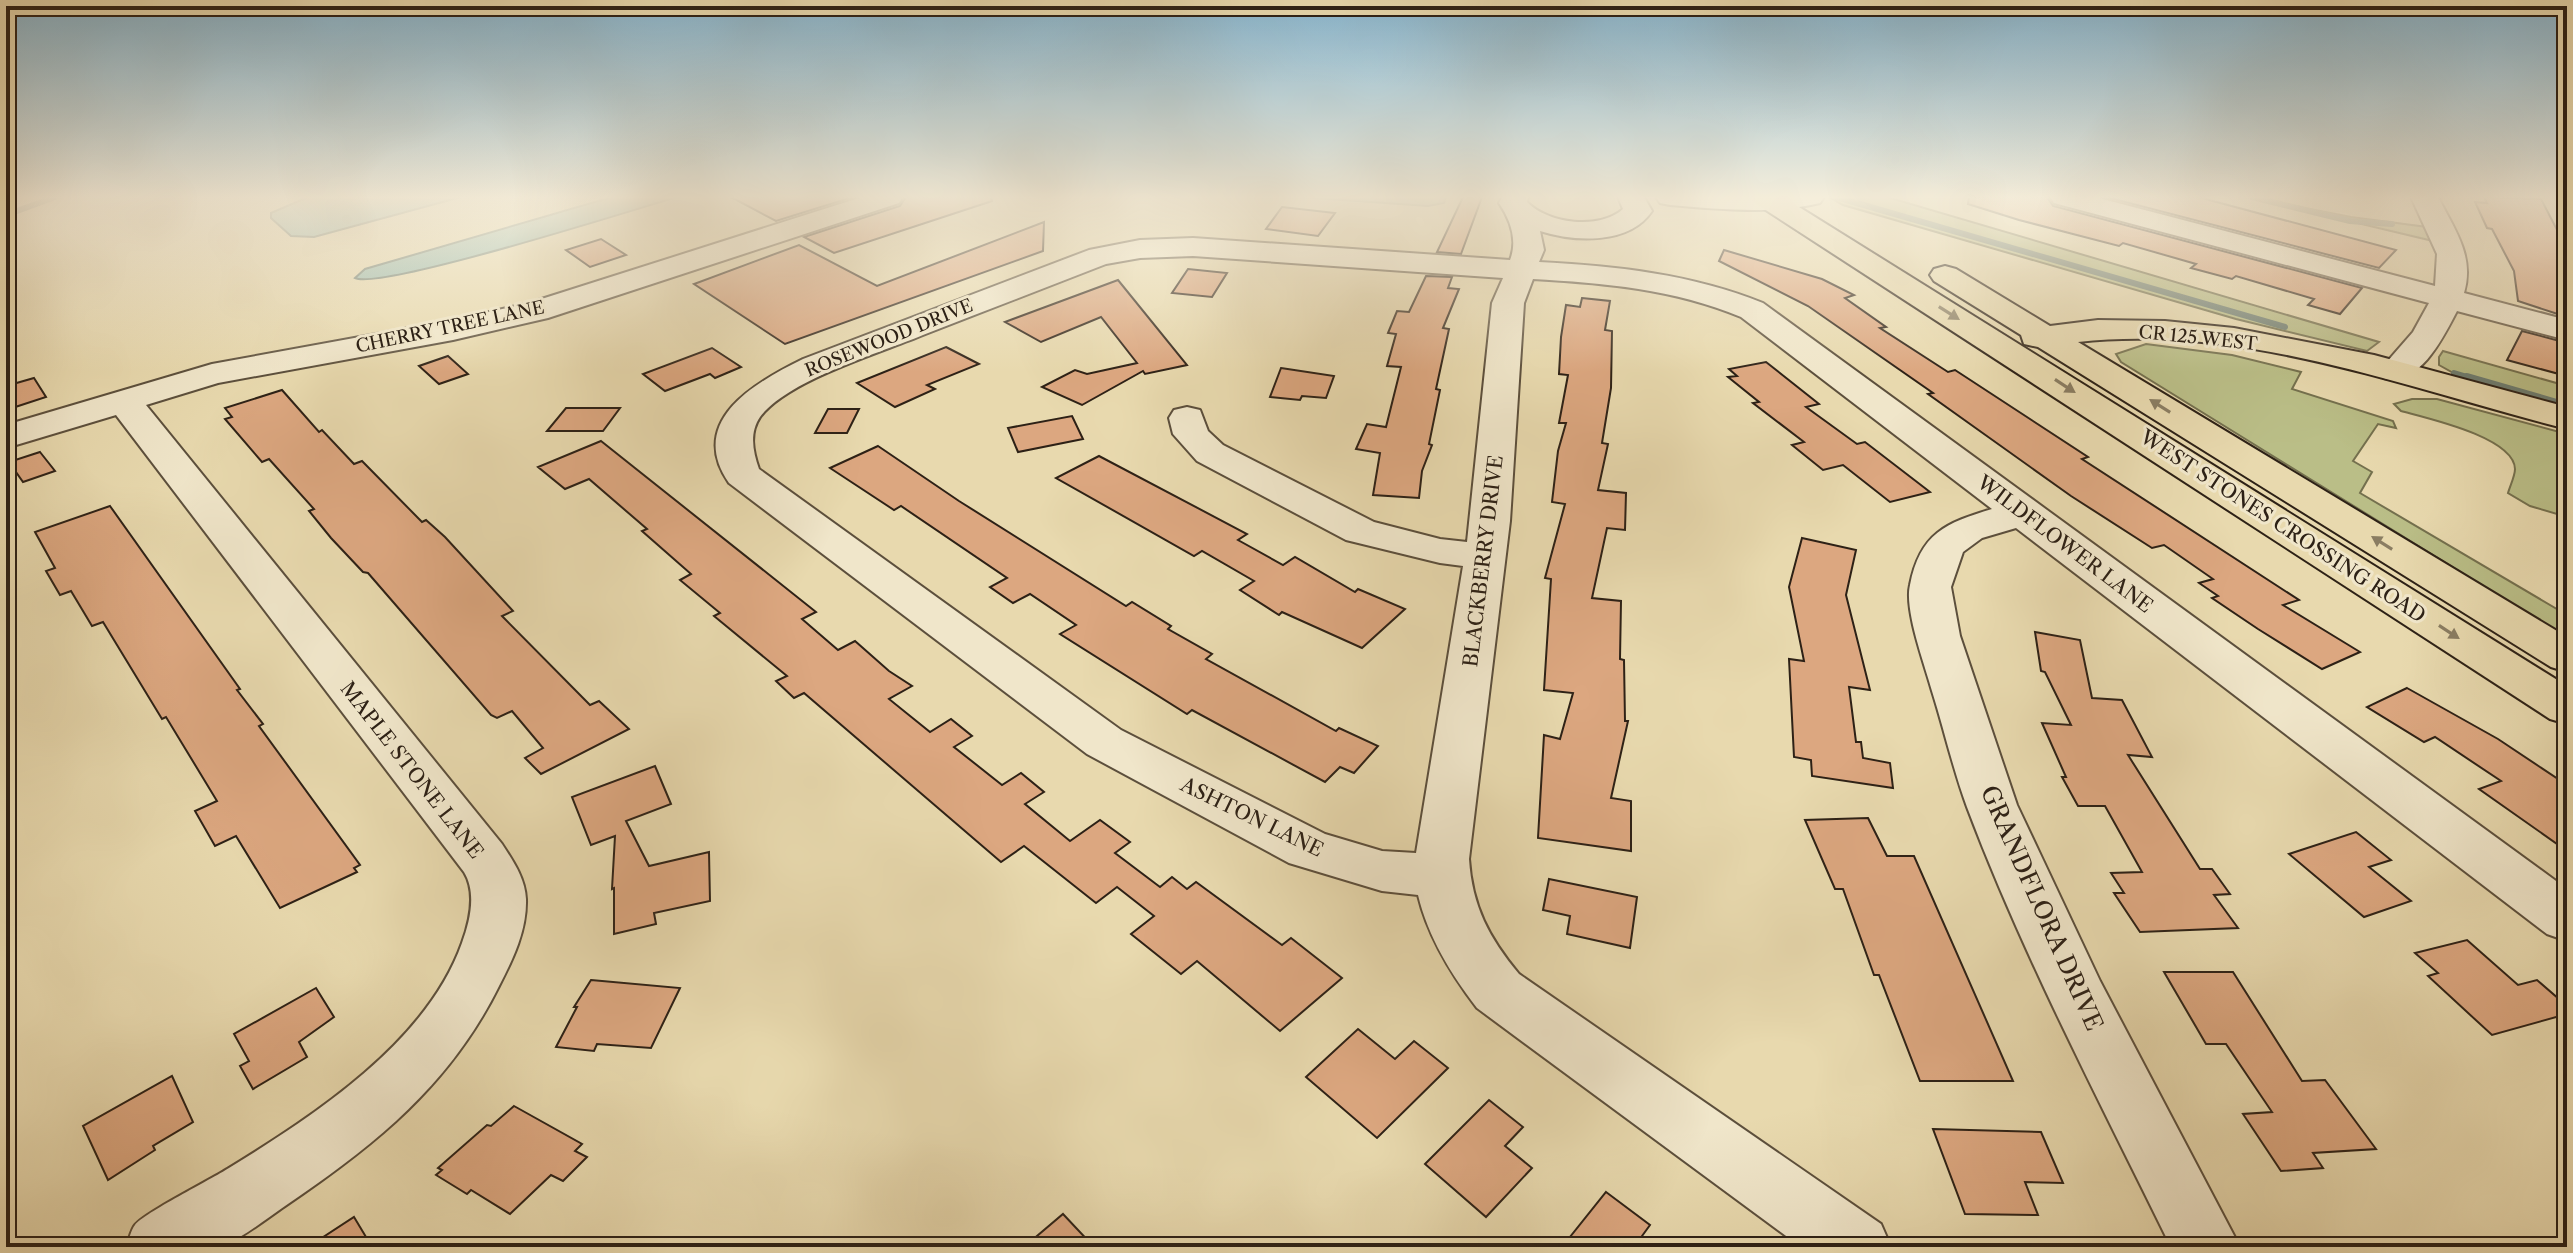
<svg xmlns="http://www.w3.org/2000/svg" width="2573" height="1253" font-family="'Libre Caslon Text',serif">
<style>
.green{fill:#babe87;stroke:#74704e;stroke-width:2}
.water{fill:#97baad;stroke:#6d7d71;stroke-width:2}
.lines{fill:none;stroke-linecap:round;stroke-linejoin:round}
.stream-far1{stroke:#6d7d71;stroke-width:6}
.stream{stroke:#6d7d71;stroke-width:8}
.building{fill:#dca780;stroke:#2d2116;stroke-width:2}
.minor-casing{stroke:#5c4f3c;stroke-width:4}
.major-casing{stroke:#2d2116;stroke-width:4}
.minor{fill:#f0e6ca;fill-rule:evenodd}
.major{fill:#e8d9ae;fill-rule:evenodd}
.oneway{fill:#8a7d62}
.labels{text-anchor:middle;dominant-baseline:central;stroke-width:6;stroke-linejoin:round;paint-order:stroke}
.far-street-label{font-size:18px;fill:#2d2116;stroke:#f0e6ca}
.street-label{font-size:20px;fill:#2d2116;stroke:#f0e6ca}
.near-street-label{font-size:24px;fill:#2d2116;stroke:#f0e6ca}
</style>
<rect width="100%" height="100%" fill="#e8d9ae"/>
<filter id="stains"><feTurbulence type="fractalNoise" baseFrequency=".0025" numOctaves="4"/><feColorMatrix values="0 0 0 0 .2 0 0 0 0 .09 0 0 0 0 .02 0 0 0 .5 -.17"/></filter>
<radialGradient id="worn" r=".72"><stop offset=".6" stop-color="#630" stop-opacity="0"/><stop offset="1" stop-color="#630" stop-opacity=".3"/></radialGradient>
<g class="green">
<polygon points="1829,197 1887,197 2379,342 2367,351 2236,319 1843,205"/>
<polygon points="2248,197 2351,217 2427,227 2433,241"/>
<polygon points="2146,344 2232,355 2301,372 2292,389 2393,421 2396,428 2378,424 2353,461 2372,472 2360,493 2567,615 2567,638 2121,362 2116,354"/>
<polygon points="2443,351 2567,386 2567,411 2466,380 2439,365 2439,357"/>
<path d="M2412 399H2437L2567 434V517L2530 506 2508 493C2510 486 2515 476 2515 469 2514 437 2426 418 2401 411L2394 404Z"/>
</g>
<g class="water">
<polygon points="308,197 461,197 314,237 291,236 271,218 271,213"/>
<path d="M612 197H677C633 210 381 290 355 278L365 269Z"/>
<polygon points="1300,197 1446,197 1444,203 1428,206"/>
</g>
<g class="lines">
<g class="stream-far1">
<polyline points="1836,197 2285,327"/>
<polyline points="2252,197 2350,221 2392,224"/>
<polyline points="6,215 55,197"/>
<polyline points="2454,373 2474,379"/>
</g>
<polyline class="stream" points="2467,377 2567,406"/>
</g>
<g class="building">
<polygon points="731,197 853,197 776,221"/>
<polygon points="906,197 991,197 992,201 834,253 804,237 900,206"/>
<polygon points="1463,197 1482,197 1461,254 1437,252"/>
<polygon points="1969,197 2047,197 2053,206 2362,288 2340,314 2308,305 2314,299 2236,276 2232,279 2191,268 2196,264 2123,243 2119,246 2019,220 1968,204"/>
<polygon points="2106,197 2198,197 2396,250 2379,268"/>
<polygon points="2484,197 2541,199 2567,249 2567,317 2518,301 2514,271 2492,229 2487,228 2475,202 2487,203"/>
<polygon points="1282,207 1335,213 1318,236 1266,229"/>
<polygon points="1044,222 1043,251 785,344 694,284 799,245 877,286"/>
<polygon points="601,239 626,255 590,267 566,250"/>
<polygon points="1724,250 1822,279 1854,295 1845,298 1886,327 1880,328 1948,372 1955,370 2088,457 2082,459 2299,600 2283,605 2360,652 2322,669 2258,629 2212,598 2218,596 2199,583 2213,579 2164,545 2152,548 2071,496 1928,394 1933,393 1808,306 1719,261"/>
<polygon points="1188,269 1227,273 1212,297 1172,293"/>
<polygon points="1426,276 1452,277 1448,288 1459,289 1443,328 1449,329 1436,389 1440,390 1429,444 1432,445 1422,471 1419,498 1373,495 1380,453 1356,449 1367,424 1386,427 1401,367 1387,366 1396,334 1388,333 1397,311 1409,312"/>
<polygon points="1118,280 1187,365 1145,374 1143,371 1082,405 1042,387 1075,370 1087,374 1137,363 1101,317 1041,342 1005,322"/>
<polygon points="1582,298 1610,301 1605,330 1612,331 1611,388 1602,443 1608,444 1598,490 1626,493 1625,530 1607,528 1592,598 1621,601 1620,659 1624,660 1625,721 1628,721 1611,798 1631,801 1631,851 1538,838 1544,735 1560,739 1573,693 1544,690 1551,579 1545,578 1565,504 1552,502 1558,451 1566,423 1559,423 1568,375 1559,374 1561,337 1566,305 1580,307"/>
<polygon points="2522,331 2567,343 2567,358 2559,374 2507,360"/>
<polygon points="946,347 979,364 927,385 935,389 895,407 857,383"/>
<polygon points="712,348 741,367 715,378 710,374 665,391 643,374"/>
<polygon points="448,356 468,374 439,384 419,366"/>
<polygon points="1766,362 1819,404 1806,407 1857,444 1865,442 1930,492 1890,502 1843,465 1823,470 1792,445 1804,442 1753,403 1759,402 1728,377 1737,376 1729,369"/>
<polygon points="1281,368 1334,376 1326,398 1302,396 1300,400 1270,397"/>
<polygon points="34,378 46,397 6,410 6,386"/>
<polygon points="282,390 319,432 322,430 354,464 362,461 422,522 426,520 445,537 513,611 502,616 590,705 599,701 629,729 541,774 525,758 543,748 512,711 497,718 491,715 368,573 363,572 331,538 309,511 314,509 269,459 262,462 225,419 232,417 225,408"/>
<polygon points="566,408 620,408 603,431 547,431"/>
<polygon points="828,409 859,409 847,433 815,433"/>
<polygon points="1072,416 1083,439 1018,452 1008,428"/>
<polygon points="601,441 816,612 802,619 838,650 855,641 889,671 912,686 889,699 930,732 951,719 972,736 954,747 1002,785 1021,773 1044,792 1025,804 1070,841 1100,820 1130,842 1115,853 1160,887 1172,877 1187,889 1196,882 1282,945 1291,938 1342,978 1280,1031 1197,961 1181,974 1131,934 1154,916 1117,887 1096,903 1024,846 1001,862 804,693 794,698 776,681 787,676 714,616 720,613 680,580 691,574 642,531 647,529 589,479 565,489 538,467"/>
<polygon points="878,446 959,501 1126,606 1132,602 1171,626 1168,629 1212,654 1206,659 1336,731 1339,728 1378,746 1354,773 1340,767 1325,782 1192,710 1187,714 1060,634 1076,625 1030,594 1013,603 990,587 1007,578 901,506 894,510 830,468"/>
<polygon points="40,452 55,471 23,482 9,462"/>
<polygon points="1099,456 1247,534 1238,540 1283,565 1295,557 1355,592 1358,589 1405,609 1362,648 1282,612 1279,615 1240,590 1254,581 1202,551 1194,556 1056,478"/>
<polygon points="110,506 240,689 237,690 263,724 259,726 360,865 354,868 357,872 280,908 236,836 215,846 195,811 217,801 166,717 162,719 103,622 92,626 71,591 60,595 46,571 55,568 35,532"/>
<polygon points="1802,538 1856,550 1846,595 1870,690 1849,687 1856,742 1861,742 1863,758 1890,763 1893,788 1812,776 1811,760 1794,757 1789,659 1804,661 1789,587"/>
<polygon points="2035,632 2080,640 2092,698 2122,700 2152,757 2128,755 2200,869 2212,869 2230,894 2214,895 2238,928 2140,932 2114,893 2124,893 2111,873 2142,872 2105,806 2078,806 2062,777 2066,777 2042,723 2071,725 2045,672 2041,671"/>
<polygon points="2407,688 2498,739 2567,785 2567,851 2479,789 2501,781 2435,737 2424,742 2367,707"/>
<polygon points="655,766 671,804 626,821 649,866 709,852 710,901 654,913 656,924 614,934 614,888 612,889 615,836 591,845 572,797"/>
<polygon points="1868,818 1887,856 1914,856 2013,1081 1920,1081 1879,975 1874,975 1843,889 1835,889 1805,820"/>
<polygon points="2356,832 2391,860 2369,867 2411,901 2364,917 2289,854"/>
<polygon points="1549,879 1637,897 1630,948 1567,934 1570,916 1543,910"/>
<polygon points="2467,940 2518,985 2537,980 2567,1006 2567,1014 2492,1035 2428,976 2438,973 2415,953"/>
<polygon points="2164,972 2233,972 2302,1081 2325,1080 2376,1149 2313,1153 2323,1168 2281,1171 2243,1114 2272,1112 2226,1044 2206,1044"/>
<polygon points="591,980 680,988 651,1048 597,1044 594,1051 556,1047 577,1007 574,1007"/>
<polygon points="316,988 334,1017 299,1042 307,1057 253,1089 240,1066 249,1061 234,1034"/>
<polygon points="1358,1029 1395,1059 1414,1041 1448,1068 1377,1138 1306,1077"/>
<polygon points="172,1076 193,1122 153,1146 155,1150 108,1180 83,1126"/>
<polygon points="1489,1100 1523,1127 1505,1146 1532,1168 1486,1217 1425,1164"/>
<polygon points="514,1106 582,1144 575,1151 587,1157 563,1181 551,1175 510,1214 471,1190 467,1194 436,1175 442,1170 438,1168 487,1125 491,1126"/>
<polygon points="1933,1129 2041,1132 2063,1183 2025,1182 2038,1215 1965,1214"/>
<polygon points="1606,1192 1650,1225 1634,1247 1562,1247"/>
<polygon points="1063,1214 1094,1247 1024,1247"/>
<polygon points="354,1217 372,1247 308,1247"/>
</g>
<g class="lines">
<g class="minor-casing">
<g id="minor">
<path d="M862 197H903L899 203 548 318 453 340 218 383 146 405 502 844C513 861 525 878 526 899 527 930 513 959 499 986 450 1085 375 1145 285 1206 266 1219 245 1236 223 1246 208 1252 146 1247 126 1247 129 1240 131 1230 135 1225 144 1213 212 1179 229 1168 315 1115 427 1042 462 943 470 921 477 893 464 872L116 415 6 448V425L212 364 453 320 529 303Z"/>
<path d="M1502 197H1528L1527 202C1548 224 1600 230 1623 209L1618 197H1644L1652 211C1629 245 1575 242 1540 231L1544 250 1539 262C1616 266 1691 274 1763 303L2567 889V941L2547 934 2016 528 1982 538 1963 552 1951 587 1960 636 2017 805 2043 860 2100 981 2240 1247H2171C2100 1102 2024 958 1967 807 1953 769 1944 729 1932 691 1925 665 1904 610 1910 585 1920 533 1946 523 1992 509L1741 317C1674 289 1604 283 1533 279L1524 303 1510 521 1469 859C1472 906 1489 938 1519 974L1881 1224 1891 1247H1801L1477 1008C1451 974 1428 937 1418 895L1382 891 1289 863 1087 754 729 483C686 421 756 382 803 359L1089 250 1140 240 1193 238 1510 260C1518 240 1510 219 1499 203ZM1193 256 1503 278 1492 303 1467 542 1440 539 1374 522 1223 445 1208 431 1200 410 1187 407 1174 410 1169 418 1173 434 1197 461 1346 540 1440 563 1463 566 1416 853 1382 851 1325 834 1121 730 759 469C753 452 749 433 760 417 788 380 880 353 923 335 984 311 1045 288 1106 264L1140 258Z"/>
<path d="M1656 197H1824L1820 203C1770 215 1720 209 1670 205L1660 203Z"/>
<path d="M2050 197H2095L2435 286 2437 254 2411 197H2438C2454 229 2475 256 2464 293L2567 320V340L2457 311C2443 338 2419 387 2384 378L2379 371 2413 332 2429 303 2054 203Z"/>
</g>
</g>
<g class="major-casing">
<g id="major">
<polygon points="1752,197 1783,197 2567,686 2567,724 2550,719 1755,203"/>
<path d="M1945 266 1956 269 2050 326 2098 320 2165 321 2234 328 2374 355 2567 407V429C2408 389 2244 323 2078 342L2567 637V672L2551 667 2038 347 2024 344 2021 335 1934 281 1930 275 1934 269Z"/>
</g>
</g>
<use href="#minor" class="minor"/>
<use href="#major" class="major"/>
</g>
<defs><path id="oneway-solid" d="M-6-.8H1V-3.2L6.5 0L1 3.2V.8H-6Z" transform="scale(2)"/></defs>
<g class="oneway">
<use href="#oneway-solid" transform="translate(1949 313) rotate(32)"/>
<use href="#oneway-solid" transform="translate(2065 386) rotate(33)"/>
<use href="#oneway-solid" transform="translate(2160 406) rotate(-148)"/>
<use href="#oneway-solid" transform="translate(2382 543) rotate(-148)"/>
<use href="#oneway-solid" transform="translate(2449 632) rotate(33)"/>
</g>
<linearGradient id="sky" x2="0" y2="1"><stop stop-color="#87b6d0"/><stop offset="0.53" stop-color="#f5eedb"/><stop offset="1" stop-color="#f5eedb" stop-opacity="0"/></linearGradient>
<rect width="2573" height="372" fill="url(#sky)"/>
<g class="labels">
<g class="far-street-label">
<text transform="translate(450 327) rotate(-12)">CHERRY TREE LANE</text>
<text transform="translate(889 338) rotate(-22)">ROSEWOOD DRIVE</text>
<text transform="translate(2198 338) rotate(6)">CR 125 WEST</text>
</g>
<g class="street-label">
<text transform="translate(2283 526) rotate(33)">WEST STONES CROSSING ROAD</text>
<text transform="translate(2065 544) rotate(37)">WILDFLOWER LANE</text>
<text transform="translate(1483 561) rotate(-83)">BLACKBERRY DRIVE</text>
<text transform="translate(412 770) rotate(52)">MAPLE STONE LANE</text>
<text transform="translate(1252 817) rotate(26)">ASHTON LANE</text>
</g>
<g class="near-street-label">
<text transform="translate(2042 908) rotate(66)">GRANDFLORA DRIVE</text>
</g>
</g>
<rect width="2573" height="1253" fill="none" stroke="#e8d9ae" stroke-width="32"/>
<rect x="8" y="8" width="2557" height="1237" fill="none" stroke="#2d2116" stroke-width="4"/>
<rect x="16" y="16" width="2541" height="1221" fill="none" stroke="#2d2116" stroke-width="2"/>
<rect width="100%" height="100%" filter="url(#stains)"/>
<rect width="100%" height="100%" fill="url(#worn)"/>
</svg>
